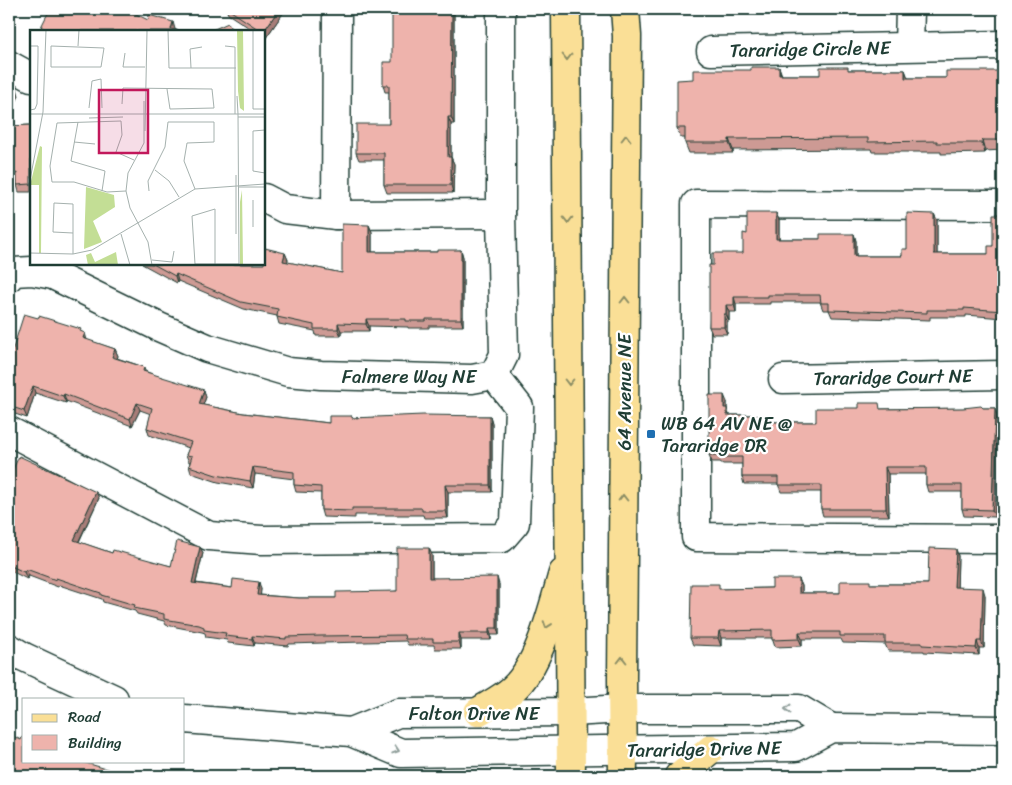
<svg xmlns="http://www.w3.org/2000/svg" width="1012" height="785" font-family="Sriracha,sans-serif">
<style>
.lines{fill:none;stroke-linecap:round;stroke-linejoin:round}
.minor-casing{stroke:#1f3d34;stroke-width:31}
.major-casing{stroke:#1f3d34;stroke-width:31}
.minor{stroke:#fff;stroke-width:28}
.major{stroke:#fadf96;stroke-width:28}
.wall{fill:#cd9a94;stroke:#1f3d34}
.shaded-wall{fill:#a77d78;stroke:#1f3d34}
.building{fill:#eeb3ac;stroke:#1f3d34}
.oneway{stroke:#8c8e65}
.oneway2{stroke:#8f9e9a}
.poi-dot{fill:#1f6fb2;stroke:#fff;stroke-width:2}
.labels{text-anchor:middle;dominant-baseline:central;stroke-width:4.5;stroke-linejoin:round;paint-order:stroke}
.street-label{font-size:19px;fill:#1f3d34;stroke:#fff}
.poi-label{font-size:19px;fill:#1f3d34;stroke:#fff;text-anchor:start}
.inset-road{fill:none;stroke:#a5b1ae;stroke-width:1}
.view{fill:#c2185b;fill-opacity:0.15;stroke:#c2185b;stroke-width:2.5}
.inset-edge{fill:none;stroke:#1f3d34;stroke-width:2.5}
</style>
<rect width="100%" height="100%" fill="#fff"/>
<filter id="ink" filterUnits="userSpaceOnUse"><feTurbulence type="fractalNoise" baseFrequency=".02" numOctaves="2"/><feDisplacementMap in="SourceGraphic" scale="10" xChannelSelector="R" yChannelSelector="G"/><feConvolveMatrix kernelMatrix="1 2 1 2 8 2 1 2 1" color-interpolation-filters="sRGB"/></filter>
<g filter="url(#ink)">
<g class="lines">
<g class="minor-casing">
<g id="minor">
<polyline points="909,46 910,9"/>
<polyline points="711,51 1003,45"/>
<polyline points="9,65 31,77"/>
<polyline points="264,198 285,209 336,215 337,9"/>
<polyline points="1003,205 696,204 696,537 1003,539"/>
<polyline points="336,215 501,214"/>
<polyline points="9,277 13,272 32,271 53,275 159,327 207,348 288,372 321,375 472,379 494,375 504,355 501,214 501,9"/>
<polyline points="783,379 1003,375"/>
<polyline points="9,431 209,536 262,540 502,538 515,523 519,407 494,375"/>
<polyline points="9,648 24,657 114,699"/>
<polyline points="184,719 351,732 401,753 796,747 831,728 1003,730"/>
<polyline points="351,732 398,713 572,712 623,709 799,709 831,728"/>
</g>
</g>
<g class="major-casing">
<g id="major">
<polyline points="566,9 571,776"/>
<path d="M478 712C489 705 503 698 513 689 540 665 553 607 563 573"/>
<polyline points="623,776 622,679 627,36 625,9"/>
<polyline points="679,776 711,749"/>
</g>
</g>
<use href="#minor" class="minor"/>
<use href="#major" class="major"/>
</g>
<g class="wall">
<polygon points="9,9 18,9 9,14"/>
<polygon points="226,9 286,9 265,39 264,38 264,31 254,31 228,14"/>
<polygon points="454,9 454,124 451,124 451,157 454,164 453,193 387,193 384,185 384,160 359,160 356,153 389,124 389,92 385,92 383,85 392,62"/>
<polygon points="148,20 179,31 42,31 41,27"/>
<polygon points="779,67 782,75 820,75 849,70 905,70 908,78 946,78 1003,71 1003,150 985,151 985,153 941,154 941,152 872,152 871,149 733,150 733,153 689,153 685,143 685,138 681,138 677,128 693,79"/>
<polygon points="31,125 31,192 19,192 17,185 17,181 9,185 9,126"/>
<polygon points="776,213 779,220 779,239 820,239 854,234 856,241 856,256 902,256 907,249 934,214 937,220 937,254 988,254 993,246 1001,214 1003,213 1003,318 966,315 966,317 930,317 930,320 832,317 829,310 823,310 820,302 770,302 770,304 736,304 736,312 729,312 729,321 727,321 727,334 712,334 709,327 713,265 743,253 747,234"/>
<polygon points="369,225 372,232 372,252 437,252 461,250 463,257 463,326 429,326 429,328 408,328 408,327 369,326 369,331 341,331 341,336 316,336 315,331 279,324 277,317 277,316 244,309 178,281 177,283 142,264 264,264 285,253 288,260 287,262 342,273"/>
<polygon points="82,332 87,340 115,349 118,356 117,358 144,367 145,371 206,397 203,405 243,413 329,423 352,416 352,418 490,416 492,423 492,492 448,492 448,518 424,518 423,515 355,515 355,518 323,517 321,510 321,493 296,492 294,485 294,479 255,474 253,488 218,482 191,473 189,466 190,462 189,462 186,455 189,448 149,435 147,428 151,414 140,410 132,426 66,401 66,403 35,393 27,418 9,412 9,361"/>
<polygon points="727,402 727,408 729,415 758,415 759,418 772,422 816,422 882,409 995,408 997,415 995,517 964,516 962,509 962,492 928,492 926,485 926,474 888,474 889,516 823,516 821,509 821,492 781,492 778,484 744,484 742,477 742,464 723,464 720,462 712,462 709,455"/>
<polygon points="9,478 99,498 79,542 112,553 171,566 200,547 203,553 196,583 232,588 261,589 260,595 299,598 336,598 397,591 432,555 432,578 499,584 499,635 491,635 491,640 461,640 461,649 435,649 434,645 408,645 406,641 323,643 289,644 288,646 255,643 254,646 228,643 227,640 206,637 205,633 202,632 166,625 164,621 137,614 135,611 103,602 102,599 59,585 58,587 29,576 27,579 9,570"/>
<polygon points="956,549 958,556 957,587 985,595 984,648 979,648 979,655 924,652 924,651 888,651 885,644 843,643 841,639 802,639 802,646 775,647 772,638 721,638 721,646 693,645 690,638 721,589 772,588 799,579 802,586 802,593 840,593 872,584 928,584"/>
</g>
<g class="shaded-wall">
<polygon points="279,9 286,9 265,39 264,31"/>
<polygon points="452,9 454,9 454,124 451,117"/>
<polygon points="173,22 175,29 175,31 171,29"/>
<polygon points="779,67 782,78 779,75"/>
<polygon points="905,70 909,81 905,78"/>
<polygon points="17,88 19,96 9,116 9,104"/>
<polygon points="448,117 451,124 451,164 448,157"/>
<polygon points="729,139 733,150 733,153 729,143"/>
<polygon points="982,140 985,151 985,153 982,143"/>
<polygon points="451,157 454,164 453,193 451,185"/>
<polygon points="776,213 779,220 779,246 776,239"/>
<polygon points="934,214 937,220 937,261 934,254"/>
<polygon points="369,225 372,232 372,259 369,252"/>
<polygon points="854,234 856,241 856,262 854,256"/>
<polygon points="461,250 463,257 463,326 461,319"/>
<polygon points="285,253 288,260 286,268 283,261"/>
<polygon points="176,274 178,281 177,283 175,276"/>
<polygon points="734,297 736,304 736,312 734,305"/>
<polygon points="726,305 729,312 729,321 726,314"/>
<polygon points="724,314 727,321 727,334 724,327"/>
<polygon points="366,319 369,326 369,331 366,324"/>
<polygon points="338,323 341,331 341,336 338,329"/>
<polygon points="85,333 87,340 83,338"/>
<polygon points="115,349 118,356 115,364 112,357"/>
<polygon points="33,386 35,393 27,418 24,411"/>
<polygon points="204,390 206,397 201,411 199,404"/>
<polygon points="64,394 66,401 66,403 63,396"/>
<polygon points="724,395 727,402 727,408 729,415 729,422 724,408"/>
<polygon points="137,403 140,410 132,426 130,419"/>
<polygon points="995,408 997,415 995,517 992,510"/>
<polygon points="490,416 492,423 492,492 490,485"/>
<polygon points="253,467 255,474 253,488 250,481"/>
<polygon points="885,467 888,474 889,516 886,509"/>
<polygon points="445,485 448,492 448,518 446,511"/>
<polygon points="96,492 99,498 76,547 74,540"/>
<polygon points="200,547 203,553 194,590 192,583"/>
<polygon points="429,548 432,555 432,584 429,578"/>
<polygon points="956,549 958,556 957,594 954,587"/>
<polygon points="26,569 29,576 27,579 24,572"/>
<polygon points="497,577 499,584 499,635 497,628"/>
<polygon points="799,579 802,586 802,600 799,593"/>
<polygon points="259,582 261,589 260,602 257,595"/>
<polygon points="983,588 985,595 984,648 981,641"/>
<polygon points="489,628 491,635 491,640 489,633"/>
<polygon points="719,631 721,638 721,646 718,638"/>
<polygon points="799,632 802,639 802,646 799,639"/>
<polygon points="459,633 461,640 461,649 459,642"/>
<polygon points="252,636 255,643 254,646 252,639"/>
<polygon points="977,641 979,648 979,655 976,648"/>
</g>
<g class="building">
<polygon points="50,9 117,9 119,10 120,9 126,9 148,20 149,15 173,22 171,29 179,31 49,31 41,27"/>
<polygon points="228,9 279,9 264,31 261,31"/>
<polygon points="392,9 452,9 451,117 448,117 448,157 451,157 451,185 384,185 384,153 356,153 356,124 389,124 389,85 383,85 383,62 392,62"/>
<polygon points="228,23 232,31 210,31"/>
<polygon points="751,67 779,67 779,75 820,75 820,67 848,67 848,70 905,70 905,78 946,78 946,71 1003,71 1003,140 982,140 982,143 937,143 937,141 868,142 868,138 729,139 729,143 685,143 685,128 677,128 677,80 693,79 693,70 751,70"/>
<polygon points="9,84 17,88 9,104"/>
<polygon points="31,125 31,184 17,185 17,173 9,176 9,126"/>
<polygon points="747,213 776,213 776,239 820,239 820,234 854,234 854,256 902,256 902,249 907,249 907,213 934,214 934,254 988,254 988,246 993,246 993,214 1001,214 1003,213 1003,311 964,308 964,310 927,310 927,313 829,310 829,303 821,303 820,295 768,295 768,297 734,297 734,305 726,305 726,314 724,314 724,327 709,327 709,265 713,265 713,253 743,253 743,233 747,234"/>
<polygon points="342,224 369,225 369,252 437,252 437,250 461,250 461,319 426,319 426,321 406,321 406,319 366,319 366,324 338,323 338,329 314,329 314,325 277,317 278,309 241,302 176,274 175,276 153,264 264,264 264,249 265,250 265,248 285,253 283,261 342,273"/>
<polygon points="24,314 38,318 39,316 81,329 80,331 85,333 83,338 115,349 112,357 144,367 143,371 204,390 199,404 243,413 329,423 329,416 352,416 352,418 423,415 490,416 490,485 445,485 446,511 422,511 422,508 352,508 352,511 321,510 321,487 294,485 294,472 253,467 250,481 216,475 189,466 192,456 186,455 191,442 147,428 152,408 137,403 130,419 64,394 63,396 33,386 24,411 9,406 9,361"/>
<polygon points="709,395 724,395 724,408 727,408 727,415 758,415 758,418 770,418 770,422 816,422 816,408 859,408 859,403 879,403 880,409 963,408 981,406 983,408 995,408 992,510 962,509 962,485 926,485 926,467 885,467 886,509 821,509 821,485 778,485 778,477 742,477 742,457 720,457 718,455 709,455"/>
<polygon points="19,456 96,492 74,540 112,553 113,550 171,566 177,541 200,547 192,583 232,588 233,579 259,582 257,595 299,598 336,598 336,592 397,591 397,548 429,548 429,578 497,577 497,628 489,628 489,633 459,633 459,642 433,642 433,639 405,639 404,635 320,636 286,637 286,639 252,636 252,639 225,636 226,633 204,630 204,627 199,625 164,619 164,614 134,608 135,605 101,595 101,593 56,578 56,580 26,569 24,572 9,565 9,478"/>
<polygon points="929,548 956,549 954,587 983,588 981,641 977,641 976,648 922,645 922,643 885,643 885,636 840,636 840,632 799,632 799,639 772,640 772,630 719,631 718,638 690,638 691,584 719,584 719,589 772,588 772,579 799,579 799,593 840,593 840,581 870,581 870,584 928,584"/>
<polygon points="9,734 21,740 22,737 24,737 24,761 79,761 131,776 9,776"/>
</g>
<defs><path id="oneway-chevron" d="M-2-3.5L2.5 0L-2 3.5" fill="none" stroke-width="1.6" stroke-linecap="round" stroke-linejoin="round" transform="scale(1.25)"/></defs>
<g class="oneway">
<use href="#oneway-chevron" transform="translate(567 57) rotate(90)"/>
<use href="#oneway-chevron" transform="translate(626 138) rotate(-90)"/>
<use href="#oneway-chevron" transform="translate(568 220) rotate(90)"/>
<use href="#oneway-chevron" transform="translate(625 300) rotate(-90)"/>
<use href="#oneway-chevron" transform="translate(569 382) rotate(90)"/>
<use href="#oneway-chevron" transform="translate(623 498) rotate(-90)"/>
<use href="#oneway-chevron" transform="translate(547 625) rotate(109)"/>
<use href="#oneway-chevron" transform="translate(622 660) rotate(-90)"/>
</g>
<g class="oneway2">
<use href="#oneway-chevron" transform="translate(788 709) rotate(-180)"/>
<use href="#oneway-chevron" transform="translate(396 750) rotate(18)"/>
</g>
</g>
<rect class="poi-dot" x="646" y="429" width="10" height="10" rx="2.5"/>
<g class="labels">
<g class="street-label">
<text transform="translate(810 49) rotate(-1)">Tararidge Circle NE</text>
<text x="409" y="376">Falmere Way NE</text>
<text transform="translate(893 377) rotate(-1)">Tararidge Court NE</text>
<text transform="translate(624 392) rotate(-90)">64 Avenue NE</text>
<text x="474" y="713">Falton Drive NE</text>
<text transform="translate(704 749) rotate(-1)">Tararidge Drive NE</text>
</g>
<g class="poi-label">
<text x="661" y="423">WB 64 AV NE @<tspan x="661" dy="22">Tararidge DR</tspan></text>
</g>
</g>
<g transform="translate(30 30)">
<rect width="235" height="235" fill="#fff"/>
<path d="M207 0H213L214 81 210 78 208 61ZM10 116 12 117 11 223H9V155H0ZM56 157 84 165 85 177 63 191 72 212 54 219ZM212 160 213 235H210V172ZM86 222 88 235H58L56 225 61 223 65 232Z" fill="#c3de95"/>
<path class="inset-road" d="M99 0H125M138 0 139 38H206M223 0V79H235M0 16H8V26L7 74 5 79 0 80M21 16 74 18 71 37H21ZM48 16 49 0M195 16 205 17V84M95 23 93 37H115M161 38 160 19 172 17M207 66 208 84H235M114 71V113L98 143 96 161 100 178 118 212 122 235M92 74 93 58 182 59 184 78 140 79 137 59M59 78 62 51 71 49 72 78M0 84H208L209 235M208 87H235M59 88 93 87M48 92 41 131 75 141 72 161M235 100 223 101V141L235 143M115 101 117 1M44 112 65 114M125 140 139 151 149 167M0 150 13 82 16 0M208 157H235M96 161 77 162 44 152H22L20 136 27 93 91 91 92 105 86 122 104 130M119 161 118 151 135 117 138 92H184V112L157 113 154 131 165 159M185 179V234H165L162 186ZM223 197V170M43 203 23 202 24 173 43 174V224M91 204 100 235M206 204V145M0 223 43 224 62 220 165 159 235 154M122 230 142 232 144 221M185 234H209"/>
<path class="view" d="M69 60H118V123H69Z"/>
<rect width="235" height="235" class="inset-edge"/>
</g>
<rect width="1012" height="785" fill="none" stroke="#fff" stroke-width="30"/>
<rect x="15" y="15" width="982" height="755" fill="none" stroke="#1f3d34" stroke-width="2" filter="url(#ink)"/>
<rect x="22" y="698" width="162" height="65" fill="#ffffff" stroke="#a5b1ae"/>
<rect x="32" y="714" width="25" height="8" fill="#fadf96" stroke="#a5b1ae"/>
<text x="68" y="722" font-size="15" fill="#1f3d34">Road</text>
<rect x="32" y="735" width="25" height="15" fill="#eeb3ac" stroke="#a5b1ae"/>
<text x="68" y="748" font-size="15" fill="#1f3d34">Building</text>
</svg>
